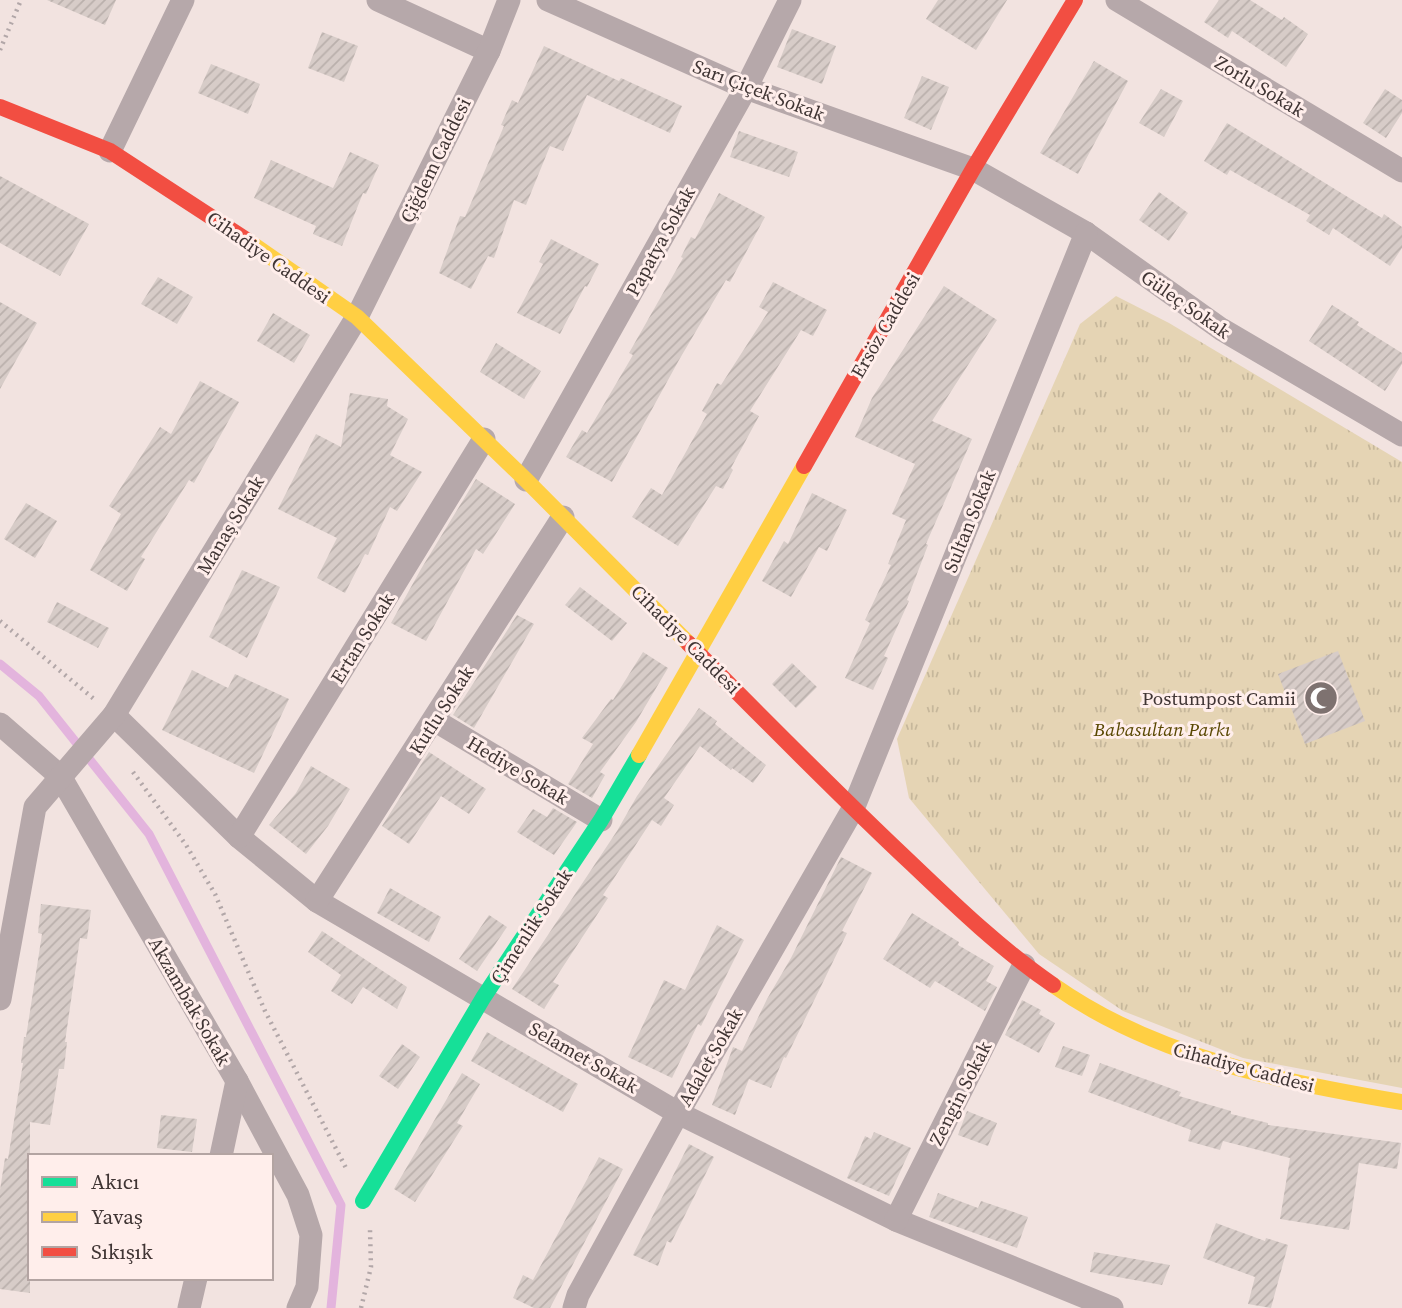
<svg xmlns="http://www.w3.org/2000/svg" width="1402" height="1308" font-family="'Source Serif 4',serif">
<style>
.park{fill:url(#park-tufts)}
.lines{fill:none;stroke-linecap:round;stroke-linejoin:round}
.stream{stroke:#e3b4dd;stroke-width:9}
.building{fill:url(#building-hatch)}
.path{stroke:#b2a7a8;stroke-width:4.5;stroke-dasharray:2 5;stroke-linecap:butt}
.street{stroke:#b6a8aa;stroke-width:23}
.fast{stroke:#16e098;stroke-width:16}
.slow{stroke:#ffcf43;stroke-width:16}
.jam{stroke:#f24e42;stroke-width:16}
.labels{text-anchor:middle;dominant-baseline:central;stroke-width:6;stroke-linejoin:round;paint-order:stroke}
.street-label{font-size:19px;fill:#403534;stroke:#ffeeeb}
.poi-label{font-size:19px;fill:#403534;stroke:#ffeeeb;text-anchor:end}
.park-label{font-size:19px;font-style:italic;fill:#594702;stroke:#ffeeeb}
</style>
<defs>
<pattern id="park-tufts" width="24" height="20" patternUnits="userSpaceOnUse" patternTransform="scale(1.75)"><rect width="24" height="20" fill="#e5d4b4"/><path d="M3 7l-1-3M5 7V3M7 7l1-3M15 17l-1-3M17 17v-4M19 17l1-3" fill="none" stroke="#c6b79b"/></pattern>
<pattern id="building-hatch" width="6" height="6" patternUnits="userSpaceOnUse" patternTransform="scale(1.75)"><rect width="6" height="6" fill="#d7ccc8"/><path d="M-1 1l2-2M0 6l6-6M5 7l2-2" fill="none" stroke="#bab0ac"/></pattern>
</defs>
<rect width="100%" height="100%" fill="#f2e3e0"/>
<polygon class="park" points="1116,296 1169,323 1402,462 1402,1088 1243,1058 1123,1011 1039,954 909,798 897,739 1080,324"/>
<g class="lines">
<polyline class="stream" points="0,664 39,696 149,834 341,1205 331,1308"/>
</g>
<g class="building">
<polygon points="47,0 116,0 105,25"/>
<polygon points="938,0 1007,0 976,50 926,19"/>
<polygon points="1219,0 1250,0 1282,20 1284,17 1308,34 1286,67 1232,31 1228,38 1204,22"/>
<polygon points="792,29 836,46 822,84 777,67"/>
<polygon points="322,32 358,46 344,82 308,68"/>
<polygon points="544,46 619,81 621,78 682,106 670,133 587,95 563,151 550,146 526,205 514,200 494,258 488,256 471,289 439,273 460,216 465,217 504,126 501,125 512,100 518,103"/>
<polygon points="1094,61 1128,81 1078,174 1040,153"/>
<polygon points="211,64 260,84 248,114 198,93"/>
<polygon points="922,76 949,87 931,130 904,118"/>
<polygon points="1161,89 1183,101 1164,137 1139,123"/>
<polygon points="1385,89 1402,100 1402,113 1386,138 1363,123"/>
<polygon points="1227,123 1382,218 1384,214 1402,227 1402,248 1390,266 1333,228 1329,235 1306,221 1310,215 1230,170 1227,175 1204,161"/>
<polygon points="739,131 798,152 789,177 730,157"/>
<polygon points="350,152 379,165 366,194 363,193 342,246 313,234 316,226 254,198 271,160 333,188"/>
<polygon points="0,176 89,224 60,276 0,243"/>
<polygon points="1159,192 1188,213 1169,241 1139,220"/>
<polygon points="719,193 765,217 730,282 726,280 679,360 612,482 566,457 582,430 587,433 633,355 629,353 683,258 681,257 691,237 695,239"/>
<polygon points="551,239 599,264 587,287 585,286 560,334 517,313 543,264 539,262"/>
<polygon points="158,277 193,297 177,324 141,304"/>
<polygon points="773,282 827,310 813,336 801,330 750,411 759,416 731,468 733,470 723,489 716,486 678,546 632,517 651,488 662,495 707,414 702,411 717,383 721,385 768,312 759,307"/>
<polygon points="944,286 997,320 932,421 972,439 926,544 928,545 907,600 909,601 884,656 888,658 873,690 845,678 870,623 865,620 891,565 888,564 906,520 892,514 915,464 855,437 872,398"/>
<polygon points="0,302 37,323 0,389"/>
<polygon points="1332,305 1359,322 1357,325 1402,353 1402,364 1385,391 1309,341"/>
<polygon points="273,313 310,335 294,363 257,341"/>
<polygon points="496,343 541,371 524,399 480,372"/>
<polygon points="200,381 239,402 194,483 189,480 141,557 145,559 127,591 90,570 121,514 109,506 160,427 171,434"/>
<polygon points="350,393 388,399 387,406 408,419 390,455 422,472 397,511 390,507 368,555 365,554 345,593 317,578 337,538 278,509 316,434 341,447"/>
<polygon points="476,479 515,504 483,554 476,549 426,641 391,623 421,569"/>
<polygon points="812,493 847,510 827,551 819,547 791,597 762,581 784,541 788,544"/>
<polygon points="26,503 57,521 35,558 4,539"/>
<polygon points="242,570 280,587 247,658 209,637"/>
<polygon points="580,587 627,623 612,641 565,605"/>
<polygon points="57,602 109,628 98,648 47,622"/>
<polygon points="517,615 534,624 474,728 453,715"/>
<polygon points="1338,651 1365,721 1305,744 1278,674"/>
<polygon points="643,652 668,668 636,722 600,772 605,775 592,798 568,784 593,744 582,738 611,699 613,700"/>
<polygon points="792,663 817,687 796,708 772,684"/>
<polygon points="192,670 228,688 235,674 289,699 254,773 162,730"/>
<polygon points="699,708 717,721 715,724 766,765 753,783 732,768 731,770 700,746 664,798 674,805 661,826 652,820 603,895 608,898 553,982 559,985 544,1009 512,989 617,831 637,796"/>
<polygon points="429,752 486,789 469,814 441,796 409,844 382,826"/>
<polygon points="311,766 350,789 328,826 306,854 269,825 296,793"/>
<polygon points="553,808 577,822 554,855 517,832 533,809 547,817"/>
<polygon points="841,857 872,873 842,931 847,933 786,1058 784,1057 771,1088 749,1079 735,1115 712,1105 733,1047 742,1051 767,999 791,958"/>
<polygon points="390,888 441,917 429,942 377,913"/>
<polygon points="41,904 91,910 87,939 80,938 65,1042 67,1042 64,1069 59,1069 50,1125 30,1122 30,1293 0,1289 0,1190 5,1158 8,1159 23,1063 21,1063 24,1037 26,1037 42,934 38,933"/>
<polygon points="912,913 959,942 958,945 994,966 986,981 997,987 985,1011 935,981 930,988 883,959"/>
<polygon points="489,915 507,927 477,971 459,959"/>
<polygon points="717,925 744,940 701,1026 698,1024 672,1078 628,1057 664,980 685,990"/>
<polygon points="322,931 407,987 397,1009 363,987 352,1004 331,991 341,975 308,952"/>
<polygon points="1022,1000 1041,1010 1039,1014 1055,1023 1039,1053 1005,1035"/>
<polygon points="487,1032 578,1084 563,1112 471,1061"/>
<polygon points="402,1044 420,1057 398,1089 379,1076"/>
<polygon points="1063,1046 1090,1055 1082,1076 1055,1067"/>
<polygon points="1100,1063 1181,1092 1179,1096 1231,1111 1231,1114 1268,1123 1268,1125 1401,1143 1397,1169 1359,1163 1349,1230 1280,1219 1290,1158 1223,1141 1220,1150 1188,1141 1191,1130 1088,1092"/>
<polygon points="462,1073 480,1084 457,1123 463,1126 415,1202 394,1189"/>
<polygon points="967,1111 997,1123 988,1146 958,1135"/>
<polygon points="161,1115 197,1119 192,1152 157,1148"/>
<polygon points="874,1132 911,1148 889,1196 847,1178 865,1136 871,1139"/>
<polygon points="689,1144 714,1157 671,1243 667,1241 658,1266 633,1255"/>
<polygon points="599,1157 623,1169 550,1308 534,1308 513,1298 523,1275 533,1280"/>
<polygon points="938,1193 978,1208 981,1201 1028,1217 1017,1248 929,1217"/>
<polygon points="1216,1223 1265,1241 1266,1238 1288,1245 1271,1308 1248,1304 1255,1277 1203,1258"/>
<polygon points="1094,1252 1170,1265 1162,1285 1090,1272"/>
</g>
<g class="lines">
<g class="path">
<polyline points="0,50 21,0"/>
<polyline points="0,621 94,699"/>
<polyline points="133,772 186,845 215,894 265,1011 347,1170"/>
<polyline points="361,1308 371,1267 370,1230"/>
</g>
<g class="street">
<polyline points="378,0 489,51"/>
<polyline points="548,0 746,88 973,169 1086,233 1221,329 1402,435"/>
<polyline points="1117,0 1402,171"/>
<polyline points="110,151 183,0"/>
<polyline points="526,480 746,88 790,0"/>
<polyline points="114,715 239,837 317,901 678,1113 896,1220 1112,1308"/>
<polyline points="434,720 601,820"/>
<polyline points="0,724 60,776 237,1081 298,1195 311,1235 307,1287 298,1308"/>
<polyline points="239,837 484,439"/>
<polyline points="317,901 563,517"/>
<polyline points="0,999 35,807 114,715 357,317 489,51 509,0"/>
<polyline points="221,1156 237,1081"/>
<polyline points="896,1220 1024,965"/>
<polyline points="189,1308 196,1278"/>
<polyline points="574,1308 578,1295 678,1113 853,809 1086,233"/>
</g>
<polyline class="fast" points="363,1201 483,998 601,820 639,755"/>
<g class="slow">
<polyline points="248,241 357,317 526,480 688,643"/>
<polyline points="639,755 804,466"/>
<path d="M1053 985C1155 1057 1281 1082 1402 1102"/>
</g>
<g class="jam">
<polyline points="0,107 110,151 248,241"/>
<polyline points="804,466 973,169 1075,0"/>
<path d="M688 643C762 717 835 792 912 864 957 907 1002 950 1053 985"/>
</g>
</g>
<defs>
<g id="mosque-disc" transform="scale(1.75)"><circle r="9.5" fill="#7e7270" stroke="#ffeeeb"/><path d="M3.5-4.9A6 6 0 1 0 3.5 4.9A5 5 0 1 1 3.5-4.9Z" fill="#fff"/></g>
</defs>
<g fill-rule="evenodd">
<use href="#mosque-disc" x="1321" y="698"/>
</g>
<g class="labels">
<g class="street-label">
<text transform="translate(1260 86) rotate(31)">Zorlu Sokak</text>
<text transform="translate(759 90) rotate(21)">Sarı Çiçek Sokak</text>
<text transform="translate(435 160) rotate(-64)">Çiğdem Caddesi</text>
<text transform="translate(660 241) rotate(-61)">Papatya Sokak</text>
<text transform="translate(269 257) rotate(35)">Cihadiye Caddesi</text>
<text transform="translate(1186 304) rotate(35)">Güleç Sokak</text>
<text transform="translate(885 325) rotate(-60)">Ersöz Caddesi</text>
<text transform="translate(969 521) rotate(-68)">Sultan Sokak</text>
<text transform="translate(230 525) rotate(-59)">Manaş Sokak</text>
<text transform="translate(362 638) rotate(-58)">Ertan Sokak</text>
<text transform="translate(686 639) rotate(45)">Cihadiye Caddesi</text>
<text transform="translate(441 710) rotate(-57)">Kutlu Sokak</text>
<text transform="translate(518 770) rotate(31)">Hediye Sokak</text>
<text transform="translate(531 926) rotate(-57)">Çimenlik Sokak</text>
<text transform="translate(190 1001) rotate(60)">Akzambak Sokak</text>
<text transform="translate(584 1057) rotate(30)">Selamet Sokak</text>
<text transform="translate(710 1057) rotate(-60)">Adalet Sokak</text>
<text transform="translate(1244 1067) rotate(15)">Cihadiye Caddesi</text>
<text transform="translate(960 1093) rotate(-63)">Zengin Sokak</text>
</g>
<g class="poi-label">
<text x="1296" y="698">Postumpost Camii</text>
</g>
<g class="park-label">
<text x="1162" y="729">Babasultan Parkı</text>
</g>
</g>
<rect x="28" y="1154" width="245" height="126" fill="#ffeeeb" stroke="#b3a4a2" stroke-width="2"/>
<rect x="42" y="1177" width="35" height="10" fill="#16e098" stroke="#b3a4a2" stroke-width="2"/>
<text x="91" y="1189" font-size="21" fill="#403534">Akıcı</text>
<rect x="42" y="1212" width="35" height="10" fill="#ffcf43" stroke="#b3a4a2" stroke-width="2"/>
<text x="91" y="1224" font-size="21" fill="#403534">Yavaş</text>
<rect x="42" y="1247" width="35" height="10" fill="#f24e42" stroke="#b3a4a2" stroke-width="2"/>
<text x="91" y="1259" font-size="21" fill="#403534">Sıkışık</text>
</svg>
